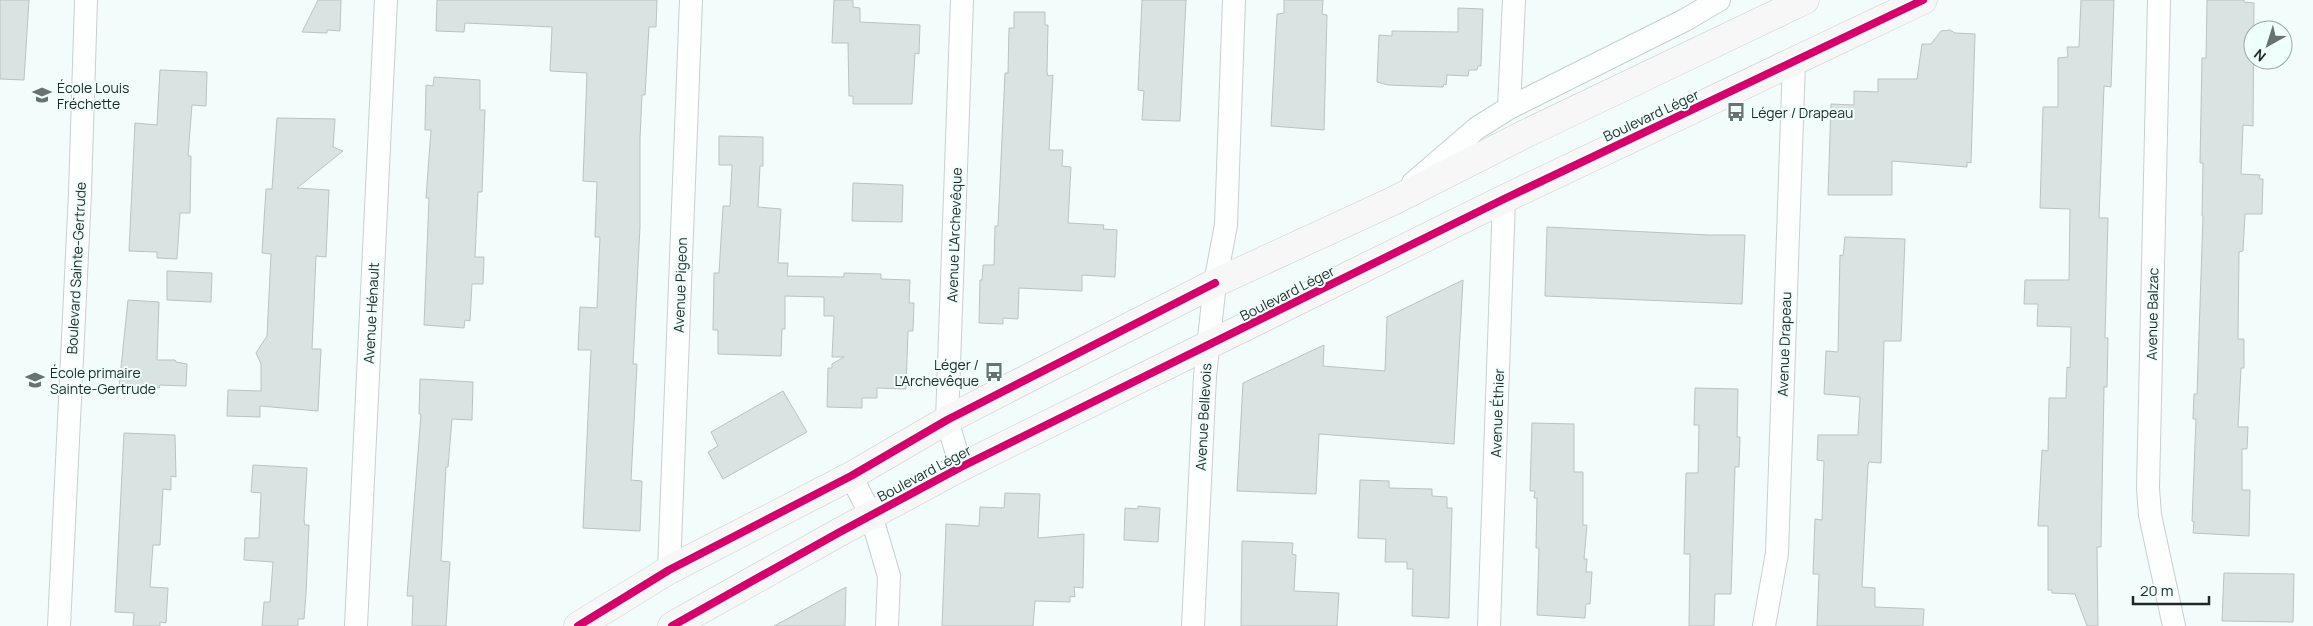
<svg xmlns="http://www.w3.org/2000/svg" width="2313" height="626" font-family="Manrope,sans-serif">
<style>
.building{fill:#d9e3e1;stroke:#bac3c1}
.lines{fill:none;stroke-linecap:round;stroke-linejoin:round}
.street-casing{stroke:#c7d0ce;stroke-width:24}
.secondary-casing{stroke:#c7d0ce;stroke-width:29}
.street{stroke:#fdfffe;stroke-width:22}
.secondary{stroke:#f8f7f8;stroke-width:28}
.cycleway-casing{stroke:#effffc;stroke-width:11}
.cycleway{stroke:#d6006c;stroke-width:8}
.labels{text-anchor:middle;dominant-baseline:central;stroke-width:4;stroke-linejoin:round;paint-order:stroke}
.poi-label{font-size:14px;fill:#1e2826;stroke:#effffc;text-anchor:start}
.street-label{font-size:14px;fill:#1e2826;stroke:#effffc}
</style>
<rect width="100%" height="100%" fill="#f2fcfa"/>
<g class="building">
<polygon points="0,0 29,0 24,80 0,79"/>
<polygon points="318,0 341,0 340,31 327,30 327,33 302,32"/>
<polygon points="437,0 657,0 656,27 649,27 645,95 642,95 640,138 640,227 633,364 637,364 631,480 642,481 640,531 583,528 591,350 578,350 580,307 597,308 600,237 595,237 597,182 583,181 587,73 550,71 552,27 465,23 464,32 436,31"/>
<polygon points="834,0 853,0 853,7 860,8 860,22 920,25 919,54 915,53 912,104 853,104 853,96 849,96 848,43 832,43"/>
<polygon points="1142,0 1186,0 1180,121 1142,120 1144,91 1138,90"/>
<polygon points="1284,0 1323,0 1322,14 1327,15 1324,130 1271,126 1277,14 1284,13"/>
<polygon points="2081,0 2114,0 2111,87 2104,86 2099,218 2108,218 2105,338 2108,338 2107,387 2104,387 2101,547 2097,547 2098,626 2087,626 2075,594 2052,593 2052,590 2048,590 2048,526 2038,526 2042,450 2048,451 2049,398 2066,398 2067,367 2070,368 2071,327 2037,326 2038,304 2024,304 2025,280 2069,280 2070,209 2040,208 2043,107 2058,107 2058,58 2068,57 2067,47 2079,47"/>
<polygon points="2207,0 2244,0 2244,2 2254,3 2253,126 2243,125 2241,174 2260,175 2259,179 2263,179 2262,214 2245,214 2243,251 2239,252 2238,339 2244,339 2244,368 2241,368 2238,427 2248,427 2247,449 2242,449 2242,490 2250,490 2249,536 2193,533 2194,522 2192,521 2196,419 2193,419 2194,394 2197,394 2203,216 2202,216 2203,163 2200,163 2202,58 2206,58"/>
<polygon points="1458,8 1483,9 1481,66 1478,66 1477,70 1469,70 1468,76 1447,75 1446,85 1444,84 1443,87 1388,85 1377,82 1379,35 1392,36 1392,31 1458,32"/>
<polygon points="1014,12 1045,12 1045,25 1048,25 1047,72 1048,76 1053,75 1049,150 1063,150 1062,166 1071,167 1068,223 1104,225 1103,229 1117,230 1115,277 1082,275 1082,291 1019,288 1018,319 1003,318 1003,324 979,323 980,280 982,280 983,265 994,265 995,226 998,226 1005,73 1008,73 1009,28 1014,28"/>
<polygon points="1950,30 1955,33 1975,34 1971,163 1967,162 1967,167 1892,161 1892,195 1828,195 1831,104 1854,105 1854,91 1878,92 1878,79 1917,79 1922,44 1931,44 1941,31"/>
<polygon points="160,70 207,72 206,106 192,105 188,156 191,156 190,213 180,213 177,259 157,258 157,252 129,251 135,123 157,125"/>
<polygon points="434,77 480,80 480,110 485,110 482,192 478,192 475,257 484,257 483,284 472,284 470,321 465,320 464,328 424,325 429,198 426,198 431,130 425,130 426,85 433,86"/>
<polygon points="277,118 335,119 333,147 343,151 297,188 329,190 326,257 316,256 312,349 321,349 318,411 260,406 260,417 227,416 228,390 261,391 261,364 256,353 267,336 271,254 262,253 266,189 272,189"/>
<polygon points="719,136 763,137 763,166 760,166 758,207 781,209 778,263 788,263 787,276 844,277 844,273 881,274 881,279 910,280 909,303 914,303 913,331 908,331 906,389 877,388 877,398 862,398 862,408 827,407 828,368 832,368 832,364 844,357 832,357 834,316 824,316 824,297 785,296 785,329 782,329 781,356 718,354 718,330 713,330 714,273 719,273 723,206 730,206 732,165 719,165"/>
<polygon points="853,183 903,185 902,222 852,221"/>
<polygon points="1547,227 1709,235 1745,235 1742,304 1545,296"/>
<polygon points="1845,237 1905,239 1901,341 1884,341 1881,463 1869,462 1868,465 1862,587 1875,588 1875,607 1924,609 1923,626 1817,626 1819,574 1813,574 1815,519 1822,520 1824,461 1817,460 1818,435 1858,435 1860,397 1824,394 1826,351 1838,352 1840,255 1843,256"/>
<polygon points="167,271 212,273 211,302 167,300"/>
<polygon points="1463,280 1454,444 1319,434 1316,494 1237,491 1243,383 1324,345 1323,366 1385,371 1387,317"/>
<polygon points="128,300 159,302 157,360 175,360 176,362 187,364 186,386 160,385 159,388 119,387"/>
<polygon points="420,379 473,382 472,420 452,419 448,467 446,467 441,561 450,562 446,626 412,626 413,596 407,596 421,414 419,414"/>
<polygon points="1695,388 1738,389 1737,437 1740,437 1739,467 1735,467 1731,594 1715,594 1714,626 1689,626 1690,554 1684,554 1686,473 1698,473 1699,425 1694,425"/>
<polygon points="783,391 807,432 723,479 708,452 718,446 711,432"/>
<polygon points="1532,423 1574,424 1574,472 1583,472 1583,525 1587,525 1584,559 1587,559 1586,572 1592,572 1590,604 1586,604 1585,618 1537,615 1539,548 1536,548 1537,498 1534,498 1535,491 1530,491"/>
<polygon points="124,433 175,435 176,477 171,476 171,490 163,489 160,545 153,545 150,587 168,588 166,623 160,622 160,626 133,626 134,613 115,612"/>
<polygon points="253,465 307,468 304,520 305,525 309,525 306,594 304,619 298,619 298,626 262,626 264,602 270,602 273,562 244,560 245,538 259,538 261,493 251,492"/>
<polygon points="1360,480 1389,481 1389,488 1432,489 1432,496 1447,497 1447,508 1452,508 1449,618 1412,616 1413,569 1407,569 1407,562 1385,562 1386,539 1358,538"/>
<polygon points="1005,493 1040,494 1038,538 1084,534 1083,588 1074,587 1075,597 1070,596 1070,602 1035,601 1033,626 942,626 946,524 979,526 980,507 1004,508"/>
<polygon points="1138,506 1160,508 1158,542 1124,540 1125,508 1138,509"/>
<polygon points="1242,541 1293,543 1292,554 1296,555 1294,591 1339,593 1337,626 1241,626"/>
<polygon points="2224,573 2294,574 2293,622 2222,621"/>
<polygon points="846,587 845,626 774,626"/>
</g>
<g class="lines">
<g class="street-casing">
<g id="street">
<polyline points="2159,0 2148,488 2150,515 2174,626"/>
<polyline points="1509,108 1514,0"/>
<polyline points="1413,183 1477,128 1509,108 1685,20 1719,0"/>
<polyline points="961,467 947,420 962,0"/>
<polyline points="851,476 871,515 889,576 887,626"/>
<polyline points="669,570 691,0"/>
<polyline points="59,626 80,193 86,0"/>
<polyline points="356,626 386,0"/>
<polyline points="1193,626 1205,376 1215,283 1226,225 1234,0"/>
<polyline points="1489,626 1504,199"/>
<polyline points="1764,626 1777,553 1794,61"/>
</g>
</g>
<g class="secondary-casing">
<g id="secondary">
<polyline points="578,626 669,570 851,476 947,420 1003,391 1215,283 1393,201 1527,133 1805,0"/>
<polyline points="672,626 838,533 961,467 1504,199 1923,0"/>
</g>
</g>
<use href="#street" class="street"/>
<use href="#secondary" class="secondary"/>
<g class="cycleway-casing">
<g id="cycleway">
<polyline points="578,626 669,570 851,476 947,420 1215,283"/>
<polyline points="672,626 838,533 961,467 1504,199 1923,0"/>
</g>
</g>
<use href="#cycleway" class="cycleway"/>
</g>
<defs>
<g id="school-bare" transform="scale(1.5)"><path d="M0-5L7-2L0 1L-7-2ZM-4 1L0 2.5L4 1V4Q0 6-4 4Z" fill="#687270" stroke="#effffc" stroke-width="2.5" paint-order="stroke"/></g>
<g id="bus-bare" transform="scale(1.5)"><path d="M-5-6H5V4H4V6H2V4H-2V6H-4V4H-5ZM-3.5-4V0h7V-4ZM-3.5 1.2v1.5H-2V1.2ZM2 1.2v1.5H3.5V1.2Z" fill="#687270" stroke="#effffc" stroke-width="2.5" paint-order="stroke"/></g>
</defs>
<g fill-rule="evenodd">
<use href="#school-bare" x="42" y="95"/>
<use href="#bus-bare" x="1736" y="112"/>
<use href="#bus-bare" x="994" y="372"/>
<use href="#school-bare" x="35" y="380"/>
</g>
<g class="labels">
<g class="poi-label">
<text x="57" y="87">École Louis<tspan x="57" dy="16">Fréchette</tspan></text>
<text x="1751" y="112">Léger / Drapeau</text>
<text x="979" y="364" text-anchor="end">Léger /<tspan x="979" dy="16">L'Archevêque</tspan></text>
<text x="50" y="372">École primaire<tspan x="50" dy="16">Sainte-Gertrude</tspan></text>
</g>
<g class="street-label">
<text transform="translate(1651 115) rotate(-25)">Boulevard Léger</text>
<text transform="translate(954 235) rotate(-88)">Avenue L'Archevêque</text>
<text transform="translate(76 268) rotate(-87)">Boulevard Sainte-Gertrude</text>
<text transform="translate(680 285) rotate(-88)">Avenue Pigeon</text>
<text transform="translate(1287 293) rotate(-27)">Boulevard Léger</text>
<text transform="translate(371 313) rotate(-87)">Avenue Hénault</text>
<text transform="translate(2152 314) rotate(-89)">Avenue Balzac</text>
<text transform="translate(1784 344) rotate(-88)">Avenue Drapeau</text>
<text transform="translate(1497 413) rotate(-88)">Avenue Éthier</text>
<text transform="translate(1203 417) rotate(-87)">Avenue Bellevois</text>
<text transform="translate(924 473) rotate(-28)">Boulevard Léger</text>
</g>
</g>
<g transform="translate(2268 45) rotate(219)"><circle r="24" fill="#effffc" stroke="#9ba9a6"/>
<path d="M0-4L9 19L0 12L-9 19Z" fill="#687270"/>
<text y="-8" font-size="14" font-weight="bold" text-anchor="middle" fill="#1e2826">N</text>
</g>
<path d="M2133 596v8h76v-8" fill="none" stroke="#1e2826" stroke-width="2.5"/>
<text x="2140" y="596" font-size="15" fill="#1e2826" stroke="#effffc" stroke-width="4" paint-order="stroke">20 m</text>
</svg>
